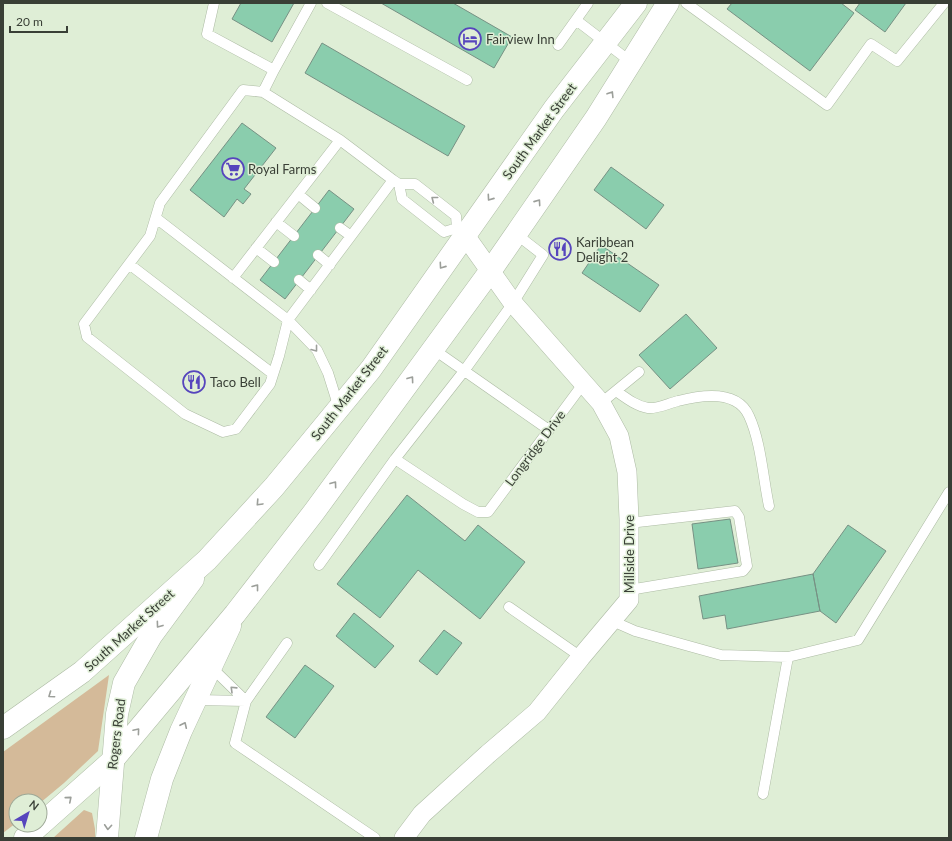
<svg xmlns="http://www.w3.org/2000/svg" width="952" height="841" font-family="Lato,sans-serif">
	<style>
		.green { fill: #d4ba99 }
		.building { fill: #8acdad; stroke: #779184 }
		.lines { fill: none; stroke-linecap: round; stroke-linejoin: round }
		.lane-casing { stroke: #adbba4; stroke-width: 11 }
		.street-casing { stroke: #adbba4; stroke-width: 20 }
		.secondary-casing { stroke: #adbba4; stroke-width: 23 }
		.primary-casing { stroke: #adbba4; stroke-width: 23 }
		.lane { stroke: #fff; stroke-width: 10 }
		.street { stroke: #fff; stroke-width: 19 }
		.secondary { stroke: #fff; stroke-width: 22 }
		.primary { stroke: #fff; stroke-width: 22 }
		.oneway { stroke: #9c9f9a }
		.labels { text-anchor: middle; stroke-width: 3; stroke-linejoin: round; paint-order: stroke }
		.poi-label { font-size: 13px; fill: #393f36; stroke: #dfeed6; text-anchor: start }
		.street-label { font-size: 13px; fill: #393f36; stroke: #dfeed6 }
	</style>
	<rect width="100%" height="100%" fill="#dfeed6"/>
	<!-- green -->
	<path class="green" d="M109 675 98 751 64 783 40 803V801H16V823L3 833V752Z
		M84 810 92 813 95 829V838H53Z"/>
	<!-- building -->
	<path class="building" d="M241 3H294L272 42 232 19Z
		M381 3H453L512 37 494 68Z
		M732 3H841L854 13 810 71 727 9Z
		M860 3H906L885 32 855 10Z
		M322 43 465 126 448 156 305 73Z
		M242 123 276 148 244 189 251 194 243 204 237 199 224 217 190 190Z
		M611 167 664 205 646 229 594 190Z
		M329 190 354 209 285 299 260 280Z
		M601 245 659 285 640 312 582 273Z
		M686 314 717 348 670 389 639 355Z
		M407 495 465 541 478 525 525 562 480 619 418 570 380 618 337 584Z
		M730 519 738 563 698 569 692 524Z
		M848 525 886 551 836 623 820 611 813 574Z
		M813 574 820 611 727 629 725 615 703 619 699 596Z
		M354 613 394 646 375 668 336 636Z
		M444 630 462 643 437 675 419 661Z
		M305 665 334 686 295 738 266 717Z"/>
	<g class="lines">
		<!-- lane casing -->
		<g class="lane-casing">
			<path id="lane" d="M214 3 207 34 274 70 263 92 340 140 393 180 399 184 402 199 444 232 457 228
				M327 3 467 80
				M686 3 827 105 871 44 897 61 944 3
				M576 20 631 62
				M558 45 588 3
				M274 70 311 3
				M263 92 243 90 160 203 150 236 84 324 87 337 185 414 223 432 236 429 270 384 279 356 288 320 393 180
				M399 184H415L456 216 457 228 461 231
				M298 194 315 208
				M156 218 288 320 317 350 328 373 339 408
				M276 222 294 236
				M340 228 351 236
				M256 248 274 262
				M318 255 330 265
				M129 264 273 374
				M233 278 340 140
				M299 280 311 290
				M433 349 549 430
				M616 391C626 398 636 406 648 408 658 409 669 403 678 401 701 395 737 389 749 416 761 442 763 478 769 506
				M601 403 639 372
				M395 459 464 371 513 303 543 255 516 234
				M319 565 395 459 463 504 478 512H488L583 384
				M629 590 743 571 747 566 739 517 735 511 629 523
				M509 607 581 657
				M610 620 635 631 721 655 788 657 858 640 949 492
				M287 643 246 701 235 743 375 838
				M196 700 246 701 211 667
				M763 794 788 657"/>
		</g>
		<!-- street casing -->
		<g class="street-casing">
			<path id="street" d="M404 838 422 814 488 754 537 712 581 657 629 600V519L627 472 619 436 601 403 513 303 464 234"/>
		</g>
		<!-- secondary casing -->
		<g class="secondary-casing">
			<path id="secondary" d="M107 838 117 714 124 683 151 636 193 579
				M146 838 162 779 181 731 230 626"/>
		</g>
		<!-- primary casing -->
		<g class="primary-casing">
			<path id="primary" d="M3 728 82 672 207 560 274 487 371 369 554 109 636 3
				M40 825 112 761 235 614 314 512 491 270 596 118 668 3
				M25 838 40 825"/>
		</g>
		<!-- lane -->
		<use href="#lane" class="lane"/>
		<!-- street -->
		<use href="#street" class="street"/>
		<!-- secondary -->
		<use href="#secondary" class="secondary"/>
		<!-- primary -->
		<use href="#primary" class="primary"/>
	</g>
	<!-- one-way arrows -->
	<defs><path id="oneway-chevron" d="M-2-3.5L2.5 0L-2 3.5" fill="none" stroke-width="1.6" stroke-linecap="round" stroke-linejoin="round"/></defs>
	<g class="oneway">
		<use href="#oneway-chevron" transform="translate(611 94) rotate(-58)"/>
		<use href="#oneway-chevron" transform="translate(490 198) rotate(125)"/>
		<use href="#oneway-chevron" transform="translate(434 199) rotate(-142)"/>
		<use href="#oneway-chevron" transform="translate(538 202) rotate(-55)"/>
		<use href="#oneway-chevron" transform="translate(442 266) rotate(125)"/>
		<use href="#oneway-chevron" transform="translate(315 349) rotate(52)"/>
		<use href="#oneway-chevron" transform="translate(411 379) rotate(-54)"/>
		<use href="#oneway-chevron" transform="translate(334 484) rotate(-54)"/>
		<use href="#oneway-chevron" transform="translate(259 503) rotate(133)"/>
		<use href="#oneway-chevron" transform="translate(256 587) rotate(-52)"/>
		<use href="#oneway-chevron" transform="translate(159 625) rotate(126)"/>
		<use href="#oneway-chevron" transform="translate(233 689) rotate(-136)"/>
		<use href="#oneway-chevron" transform="translate(51 695) rotate(145)"/>
		<use href="#oneway-chevron" transform="translate(184 725) rotate(-65)"/>
		<use href="#oneway-chevron" transform="translate(137 731) rotate(-50)"/>
		<use href="#oneway-chevron" transform="translate(69 799) rotate(-41)"/>
		<use href="#oneway-chevron" transform="translate(108 827) rotate(94)"/>
	</g>
	<!-- icons -->
	<defs>
		<g id="hotel-ring" transform="scale(1.15)"><circle r="9.5" fill="#dfeed6" stroke="#5645bd" stroke-width="1.5"/><path d="M-6-4.5h1.5V1H6V5H4.5V3h-9V5H-6ZM-4 0a1.8 1.8 0 1 1 3.6 0ZM.5 0V-2.5h3Q6-2.5 6 0Z" fill="#5645bd"/></g>
		<g id="supermarket-ring" transform="scale(1.15)"><circle r="9.5" fill="#dfeed6" stroke="#5645bd" stroke-width="1.5"/><path d="M-6-5.5h2.5l.6 2H6L4.5 2H-2.5L-4.4-4H-6ZM-1.5 3.2a1.3 1.3 0 1 0 .1 0ZM3 3.2a1.3 1.3 0 1 0 .1 0Z" fill="#5645bd"/></g>
		<g id="restaurant-ring" transform="scale(1.15)"><circle r="9.5" fill="#dfeed6" stroke="#5645bd" stroke-width="1.5"/><path d="M-5-6h1v4h1v-4h1v4h1v-4h1v5L-1.5 .5V6h-2V.5L-5-1ZM5-6V6H3V1.5H1.5Q1.5-4 5-6Z" fill="#5645bd"/></g>
	</defs>
	<g fill-rule="evenodd">
		<use href="#hotel-ring" x="470" y="39"/>
		<use href="#supermarket-ring" x="233" y="169"/>
		<use href="#restaurant-ring" x="560" y="249"/>
		<use href="#restaurant-ring" x="194" y="382"/>
	</g>
	<g class="labels">
		<!-- poi labels -->
		<g class="poi-label">
			<text x="486" y="44">Fairview Inn</text>
			<text x="248" y="174">Royal Farms</text>
			<text x="576" y="247">Karibbean<tspan x="576" dy="15">Delight 2</tspan></text>
			<text x="210" y="387">Taco Bell</text>
		</g>
		<!-- street labels -->
		<g class="street-label">
			<text transform="translate(539 131) rotate(-54)" y="5">South Market Street</text>
			<text transform="translate(349 393) rotate(-52)" y="5">South Market Street</text>
			<text transform="translate(535 448) rotate(-53)" y="5">Longridge Drive</text>
			<text transform="translate(629 554) rotate(-90)" y="5">Millside Drive</text>
			<text transform="translate(129 630) rotate(-42)" y="5">South Market Street</text>
			<text transform="translate(116 734) rotate(-83)" y="5">Rogers Road</text>
		</g>
	</g>
	<!-- border -->
	<rect width="952" height="841" fill="none" stroke="#393f36" stroke-width="8"/>
	<!-- north arrow -->
	<g transform="translate(28 813) rotate(38)"><circle r="19" fill="#dfeed6" stroke="#9da896"/>
	<path d="M0-3L7 15L0 10L-7 15Z" fill="#5645bd"/>
	<text y="-6" font-size="11" font-weight="bold" text-anchor="middle" fill="#393f36">N</text>
	</g>
	<!-- scale -->
	<path d="M10 26v6h57v-6" fill="none" stroke="#393f36" stroke-width="2"/>
	<text x="16" y="26" font-size="12" fill="#393f36" stroke="#dfeed6" stroke-width="3" paint-order="stroke">20 m</text>
</svg>
